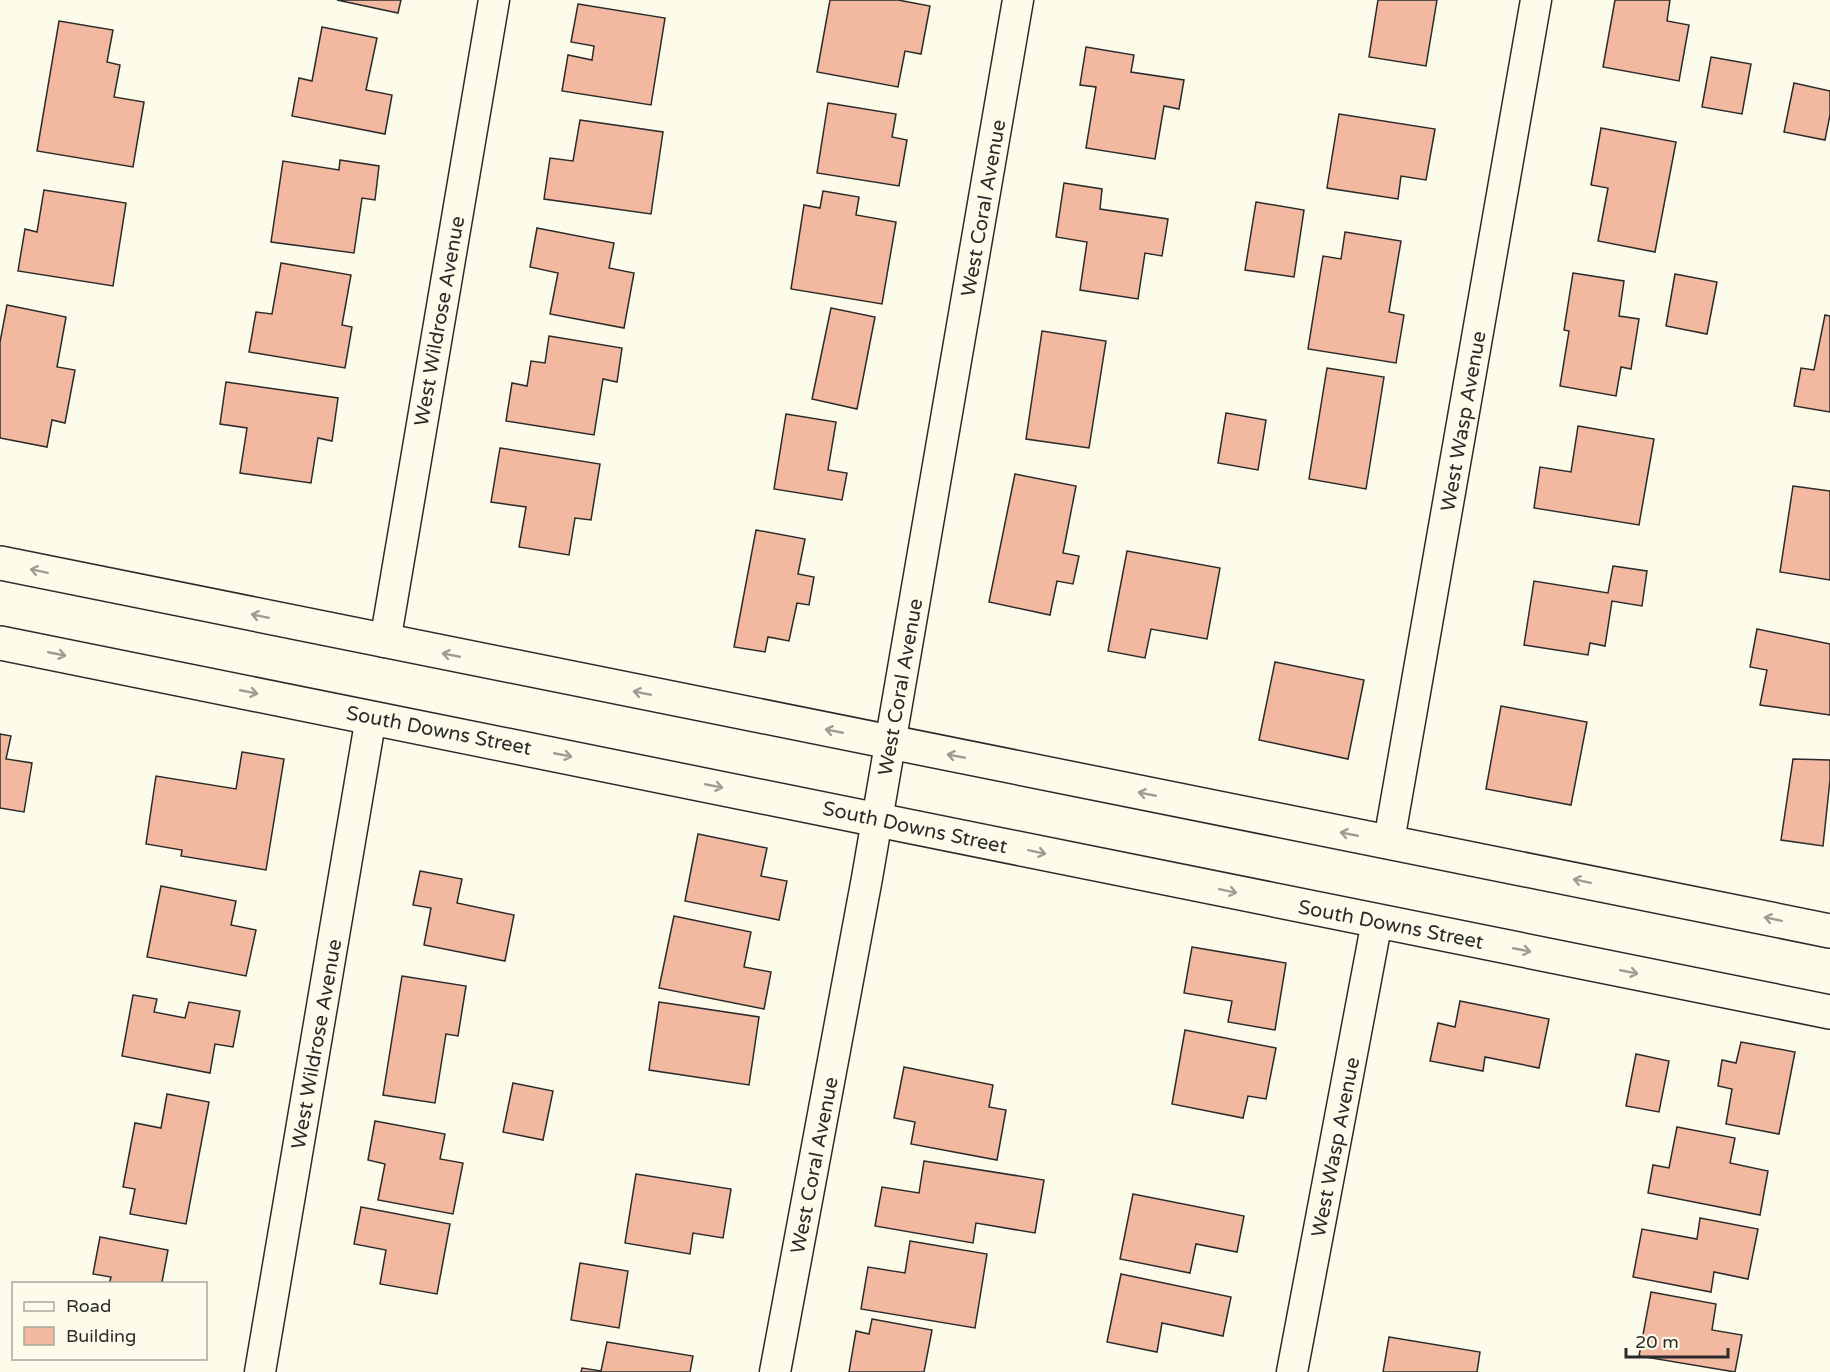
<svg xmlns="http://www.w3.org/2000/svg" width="1830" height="1372" font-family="'Varela Round',sans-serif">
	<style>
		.building { fill: #f2b8a0; stroke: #2b2b2b; stroke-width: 1.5 }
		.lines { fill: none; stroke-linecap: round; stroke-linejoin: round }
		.minor-casing { stroke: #2b2b2b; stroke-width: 33 }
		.secondary-casing { stroke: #2b2b2b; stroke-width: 36 }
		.minor { stroke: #fdfbea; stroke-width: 30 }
		.secondary { stroke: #fdfbea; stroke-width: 33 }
		.oneway { stroke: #9e9d94 }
		.labels { text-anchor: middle; stroke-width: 4.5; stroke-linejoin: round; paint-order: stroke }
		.street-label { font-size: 20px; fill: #2b2b2b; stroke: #fdfbea }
	</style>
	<rect width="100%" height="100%" fill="#fdfbea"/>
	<!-- building -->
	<path class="building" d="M337 0H401L398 13Z
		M830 0H898L930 6 921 54 905 51 898 87 817 72Z
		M1378 0H1437L1426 66 1369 57Z
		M1615 0H1670L1667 21 1689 25 1679 81 1603 67Z
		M578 4 665 18 651 105 562 91 568 55 592 60 594 46 571 42Z
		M59 21 113 30 107 62 120 65 114 97 144 102 133 167 37 151Z
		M322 27 377 38 366 90 392 95 385 134 292 116 299 78 312 81Z
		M1086 47 1134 55 1131 72 1184 80 1179 109 1164 106 1155 159 1086 148 1096 87 1080 85Z
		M1711 57 1751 64 1742 114 1702 107Z
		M1794 83 1830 91V115L1825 140 1784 132Z
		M828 103 896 114 892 137 907 140 899 186 817 173Z
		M1339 114 1435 129 1426 180 1401 176 1398 199 1327 188Z
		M580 120 663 132 651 214 544 199 550 158 573 161Z
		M1601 128 1676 142 1655 252 1598 241 1608 188 1591 185Z
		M340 160 379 166 375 200 362 198 354 253 271 242 283 161 339 170Z
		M1064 183 1102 189 1100 209 1168 219 1162 256 1145 253 1138 299 1080 290 1087 242 1056 237Z
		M44 190 126 203 113 286 18 271 25 229 37 232Z
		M823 191 859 197 856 215 896 222 882 304 791 289 804 205 820 208Z
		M1256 202 1304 210 1294 277 1245 270Z
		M537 228 614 243 609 268 634 273 624 328 550 314 558 273 530 267Z
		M1345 232 1401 241 1389 312 1404 315 1396 363 1308 349 1323 256 1341 259Z
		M281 263 351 275 342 325 352 327 345 368 249 352 256 312 272 314Z
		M1573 273 1624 281 1619 316 1639 319 1631 369 1621 367 1616 396 1560 386 1569 331 1564 330Z
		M1675 274 1717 282 1707 334 1666 326Z
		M7 305 66 317 57 367 75 370 65 423 52 420 47 447 0 438V342Z
		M831 308 875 317 857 409 812 399Z
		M1825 315 1830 316V412L1794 406 1801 368 1814 370Z
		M1042 331 1106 341 1089 448 1026 439Z
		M549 336 622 348 617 382 603 379 594 435 506 421 512 383 527 386 531 361 545 363Z
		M1327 368 1384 377 1366 489 1309 479Z
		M226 382 338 398 332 441 318 438 311 483 240 473 247 428 220 424Z
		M1226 413 1266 420 1258 470 1218 463Z
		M786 414 836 422 828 470 847 473 842 500 774 489Z
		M1578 426 1654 439 1639 525 1534 508 1540 467 1571 472Z
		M500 448 600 464 591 520 575 518 569 555 519 547 526 507 491 502Z
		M1015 474 1076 486 1063 553 1079 556 1073 584 1057 581 1050 615 989 602Z
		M1793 486 1830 491V580L1780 572Z
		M756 530 805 539 798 574 814 577 809 605 797 603 789 641 768 637 765 652 734 647Z
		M1127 551 1220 568 1207 639 1151 629 1145 658 1108 651Z
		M1613 566 1647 571 1642 606 1612 601 1605 646 1590 643 1588 655 1524 645 1534 581 1608 593Z
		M1757 629 1830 644V715L1760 705 1767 670 1750 667Z
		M1275 662 1364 680 1348 759 1259 740Z
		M1501 706 1587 722 1571 805 1486 789Z
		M0 734 11 736 6 759 32 763 24 812 0 808Z
		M242 752 284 759 266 870 181 856 182 850 146 844 156 776 236 789Z
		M1793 759 1830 760V780L1823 846 1781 840Z
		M698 834 767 848 761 876 787 881 779 920 685 901Z
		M420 871 462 879 457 903 514 915 505 961 424 945 431 908 413 905Z
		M161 886 236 901 231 925 256 930 246 976 147 957Z
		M674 916 751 932 744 967 771 972 764 1009 659 988Z
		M1192 947 1286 963 1275 1030 1228 1022 1232 1001 1184 993Z
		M402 976 466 986 458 1036 446 1034 435 1103 383 1095Z
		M133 995 157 999 154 1012 185 1018 189 1002 240 1011 233 1047 215 1044 210 1073 122 1056Z
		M1460 1001 1549 1019 1539 1068 1485 1057 1483 1071 1430 1061 1438 1023 1455 1027Z
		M659 1002 759 1017 749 1085 649 1070Z
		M1185 1030 1276 1048 1266 1099 1248 1096 1243 1118 1172 1104Z
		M1741 1042 1795 1052 1779 1134 1726 1124 1732 1089 1718 1086 1722 1060 1736 1063Z
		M1636 1054 1669 1061 1659 1112 1626 1106Z
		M904 1067 993 1085 989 1107 1006 1110 997 1160 911 1144 915 1122 894 1118Z
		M513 1083 553 1091 543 1140 503 1132Z
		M167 1094 209 1102 186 1224 130 1214 135 1189 123 1187 135 1123 161 1128Z
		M375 1121 445 1134 440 1159 463 1163 453 1214 378 1200 385 1164 368 1160Z
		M1677 1127 1735 1138 1730 1163 1768 1171 1760 1215 1648 1193 1653 1165 1669 1168Z
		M924 1161 1044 1180 1035 1233 976 1223 973 1243 875 1226 882 1187 919 1193Z
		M636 1174 731 1189 723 1238 693 1233 690 1254 625 1243Z
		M1133 1194 1244 1216 1237 1252 1196 1244 1190 1273 1120 1259Z
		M361 1207 450 1224 437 1294 380 1284 386 1250 354 1244Z
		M1700 1218 1758 1229 1748 1279 1714 1272 1711 1292 1633 1277 1642 1229 1697 1239Z
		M100 1237 168 1250 162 1282 171 1284H109L111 1277 93 1274Z
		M910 1241 987 1254 975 1328 861 1309 868 1267 905 1273Z
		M580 1263 628 1271 619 1328 571 1320Z
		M1121 1274 1231 1297 1223 1336 1162 1323 1157 1352 1107 1342Z
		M1651 1292 1716 1304 1712 1330 1742 1335 1735 1372 1639 1356Z
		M872 1319 932 1330 924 1372H849L856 1331 869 1334Z
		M1389 1337 1480 1352 1477 1372H1383Z
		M607 1342 693 1356 690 1372H581L582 1368 601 1371Z"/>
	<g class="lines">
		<!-- minor casing -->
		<g class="minor-casing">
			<path id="minor" d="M385 642 494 0
				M1389 841 1536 0
				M260 1372 371 717
				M775 1372 867 878 1018 0
				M1292 1372 1377 921"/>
		</g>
		<!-- secondary casing -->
		<g class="secondary-casing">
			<path id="secondary" d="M0 563C609 689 1220 807 1830 931
				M0 643 1830 1012"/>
		</g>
		<!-- minor -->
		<use href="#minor" class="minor"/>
		<!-- secondary -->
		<use href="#secondary" class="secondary"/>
	</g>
	<!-- one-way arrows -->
	<defs><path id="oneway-shaft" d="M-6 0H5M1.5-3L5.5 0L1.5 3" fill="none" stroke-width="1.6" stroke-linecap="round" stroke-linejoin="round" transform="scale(1.5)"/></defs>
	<g class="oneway">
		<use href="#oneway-shaft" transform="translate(39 571) rotate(-168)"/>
		<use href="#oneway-shaft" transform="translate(260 616) rotate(-168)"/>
		<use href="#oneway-shaft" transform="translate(57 654) rotate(11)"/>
		<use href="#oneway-shaft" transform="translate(451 655) rotate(-169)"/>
		<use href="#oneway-shaft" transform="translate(249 692) rotate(11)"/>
		<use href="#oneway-shaft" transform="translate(642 693) rotate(-169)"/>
		<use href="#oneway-shaft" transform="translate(834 731) rotate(-169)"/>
		<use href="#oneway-shaft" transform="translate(563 755) rotate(11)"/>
		<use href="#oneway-shaft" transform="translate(956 756) rotate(-169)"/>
		<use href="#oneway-shaft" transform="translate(714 786) rotate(11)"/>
		<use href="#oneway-shaft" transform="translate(1147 794) rotate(-169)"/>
		<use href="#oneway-shaft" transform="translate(1349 834) rotate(-169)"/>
		<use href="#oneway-shaft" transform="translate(1037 852) rotate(12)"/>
		<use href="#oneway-shaft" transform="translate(1582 881) rotate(-168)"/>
		<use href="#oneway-shaft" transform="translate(1228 891) rotate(12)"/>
		<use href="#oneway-shaft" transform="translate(1773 919) rotate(-168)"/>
		<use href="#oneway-shaft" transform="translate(1522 950) rotate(11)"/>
		<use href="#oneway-shaft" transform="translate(1629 972) rotate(11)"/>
	</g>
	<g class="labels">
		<!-- street labels -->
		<g class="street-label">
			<text transform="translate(983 208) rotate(-80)" y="7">West Coral Avenue</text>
			<text transform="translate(439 321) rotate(-80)" y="7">West Wildrose Avenue</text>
			<text transform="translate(1463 421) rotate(-80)" y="7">West Wasp Avenue</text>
			<text transform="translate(900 687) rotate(-80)" y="7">West Coral Avenue</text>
			<text transform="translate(439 730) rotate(11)" y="7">South Downs Street</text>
			<text transform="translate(915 827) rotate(12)" y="7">South Downs Street</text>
			<text transform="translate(1391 924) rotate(11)" y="7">South Downs Street</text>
			<text transform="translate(316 1044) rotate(-80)" y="7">West Wildrose Avenue</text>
			<text transform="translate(1335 1147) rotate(-79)" y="7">West Wasp Avenue</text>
			<text transform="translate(814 1165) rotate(-79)" y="7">West Coral Avenue</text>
		</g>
	</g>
	<!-- legend -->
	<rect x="12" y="1282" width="195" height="78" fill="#fdfbea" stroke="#a9a89e" stroke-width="1.5"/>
	<rect x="24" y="1302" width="30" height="9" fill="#fdfbea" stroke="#a9a89e" stroke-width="1.5"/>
	<text x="66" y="1312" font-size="18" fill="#2b2b2b">Road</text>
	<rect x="24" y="1327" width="30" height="18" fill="#f2b8a0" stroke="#a9a89e" stroke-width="1.5"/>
	<text x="66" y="1342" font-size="18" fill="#2b2b2b">Building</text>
	<!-- scale -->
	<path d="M1626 1348v9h102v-9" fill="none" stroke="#2b2b2b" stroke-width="3"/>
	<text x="1635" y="1348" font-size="18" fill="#2b2b2b" stroke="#fdfbea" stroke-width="4.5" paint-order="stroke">20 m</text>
</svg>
